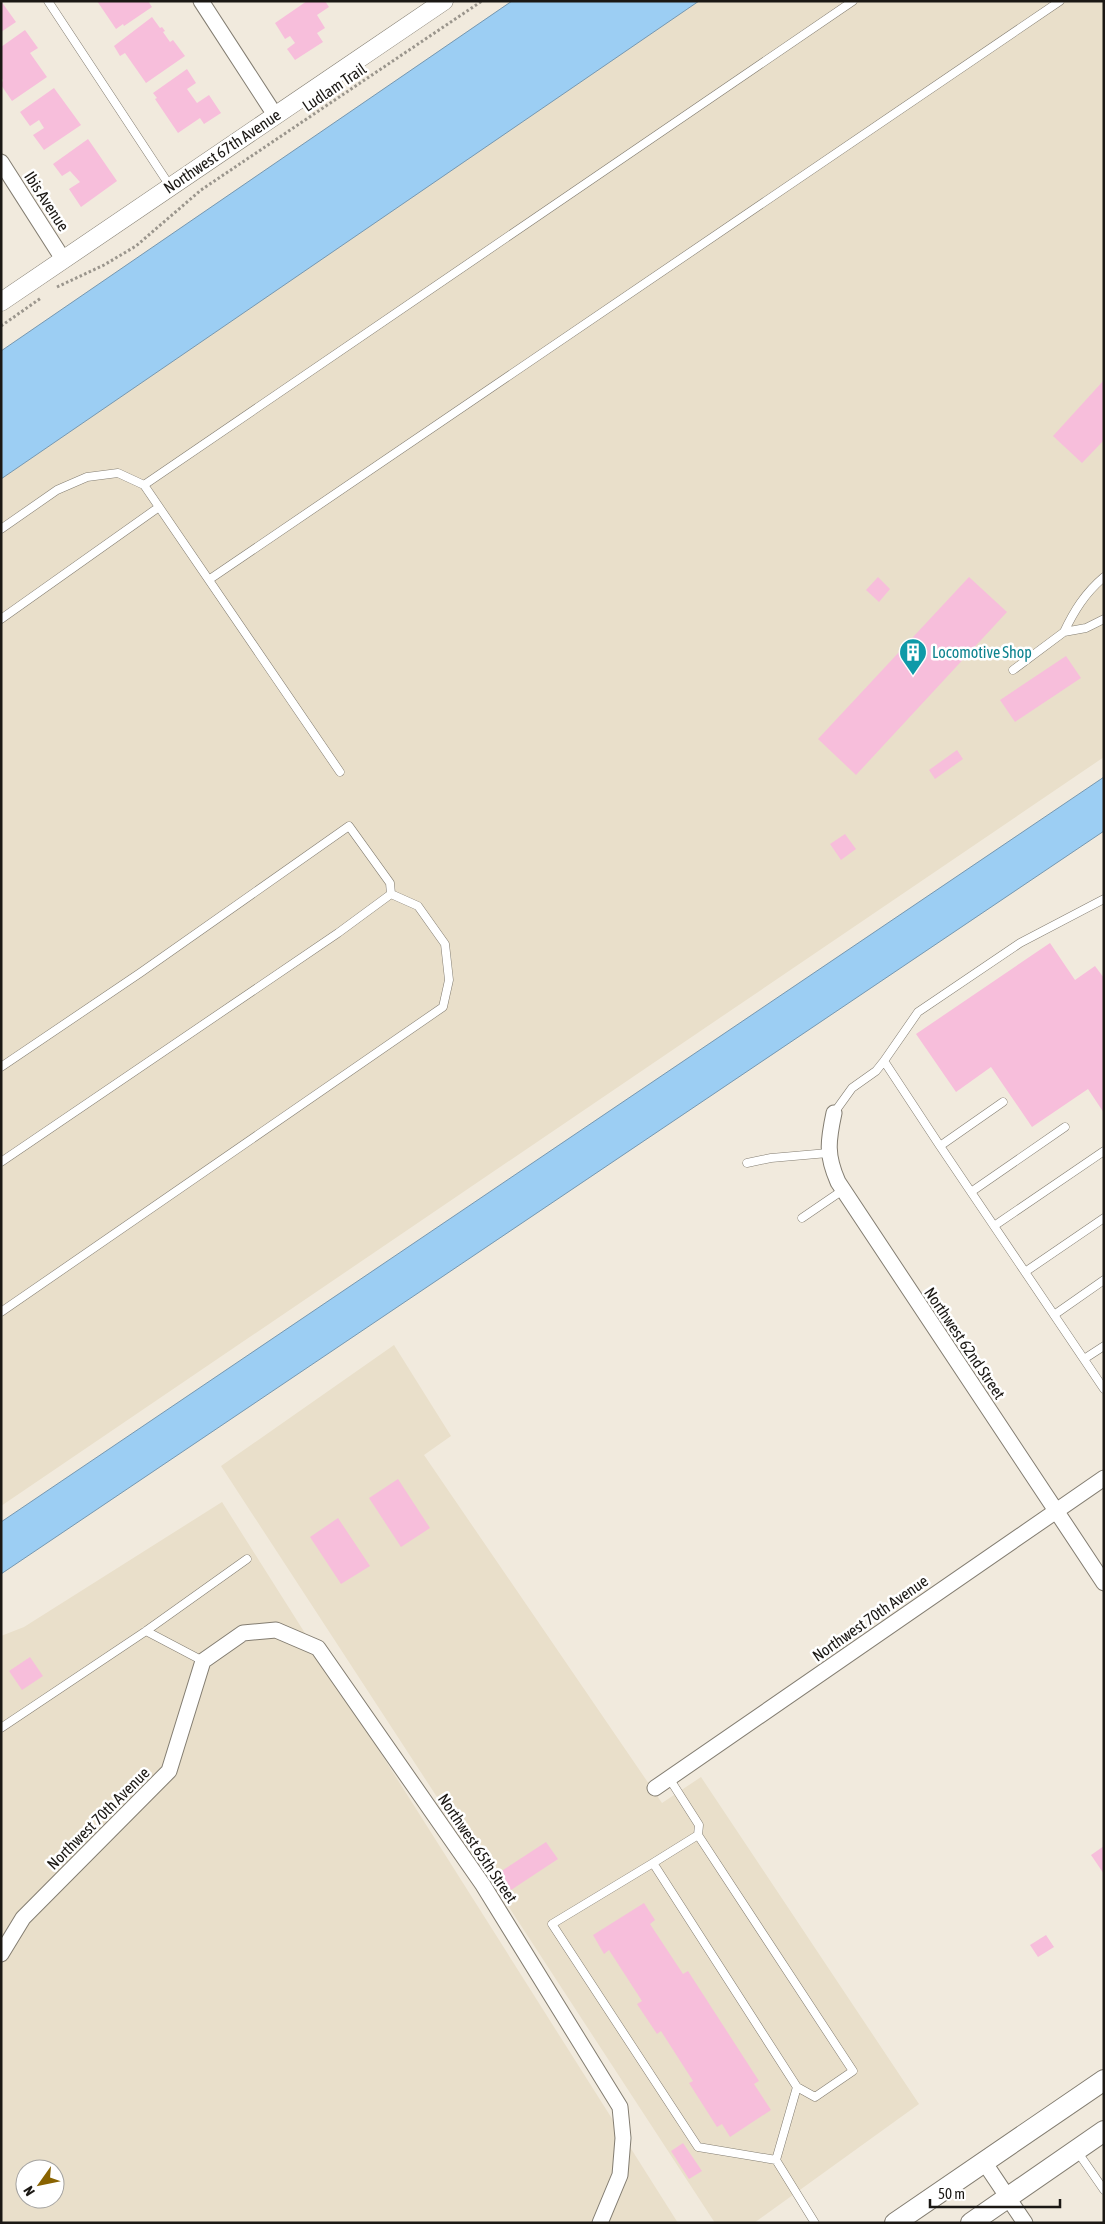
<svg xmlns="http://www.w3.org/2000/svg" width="1105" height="2224" font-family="'Asap Condensed',sans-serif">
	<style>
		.built { fill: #e9dfca; fill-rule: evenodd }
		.water { fill: #9ccef3; stroke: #7597b0 }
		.building { fill: #f7bedb }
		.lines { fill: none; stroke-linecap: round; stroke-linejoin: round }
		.service-casing { stroke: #837d71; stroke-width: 9 }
		.minor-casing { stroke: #837d71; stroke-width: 17 }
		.tertiary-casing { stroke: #837d71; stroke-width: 19 }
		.secondary-casing { stroke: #837d71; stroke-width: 22 }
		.path { stroke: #9a958c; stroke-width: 3; stroke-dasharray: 2.5 2.5; stroke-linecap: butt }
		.service { stroke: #fff; stroke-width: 8 }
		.minor { stroke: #fff; stroke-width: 15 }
		.tertiary { stroke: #fff; stroke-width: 18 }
		.secondary { stroke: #fff; stroke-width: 20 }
		.labels { text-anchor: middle; stroke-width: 5; stroke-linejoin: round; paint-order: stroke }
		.street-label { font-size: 16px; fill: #1b1814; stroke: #fff }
		.culture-label { font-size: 16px; fill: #0d838f; stroke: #fff; text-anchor: start }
	</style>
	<rect width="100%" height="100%" fill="#f1eadd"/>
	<!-- built -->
	<path class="built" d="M645 1H1104V757L1 1506V459Z
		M394 1345 451 1436 424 1455 662 1803 701 1777 919 2104 754 2223H715L221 1466Z
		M222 1502 678 2223H1V1636L24 1627ZM25 2169H55V2199H25Z"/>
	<!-- water -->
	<path class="water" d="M512 1H699L1 479V351Z
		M1104 777V831L1 1574V1522Z"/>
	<!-- building -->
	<path class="building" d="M1 1 16 22 1 32Z
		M97 1H148L152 7 124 26 123 24 116 29Z
		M307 1H325L329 7 317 15 325 28 317 33 323 42 295 60 287 49 295 43 290 36 285 39 275 23Z
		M152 17 160 28 162 27 165 31 163 32 170 42 173 40 185 56 146 83 125 53 120 56 114 46Z
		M25 30 38 48 30 53 47 77 12 101 1 85 3 80 1 77V47Z
		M187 69 196 83 187 89 197 103 209 95 221 113 204 124 200 118 178 133 155 99 157 98 153 93Z
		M54 88 81 125 44 150 33 135 44 128 39 120 30 126 20 112Z
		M88 139 117 181 81 207 69 189 80 182 70 171 62 176 53 164Z
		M1104 380V440L1082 463 1053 436Z
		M878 577 890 589 879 602 866 590Z
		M969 577 1007 612 856 775 818 739Z
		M1066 656 1081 678 1015 722 1000 700Z
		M957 750 963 759 935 779 929 770Z
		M845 834 856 849 841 860 830 844Z
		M1050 943 1075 980 1095 966 1104 978V1113L1088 1089 1032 1127 991 1067 956 1092 916 1034Z
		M398 1479 430 1528 401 1547 369 1498Z
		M338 1518 370 1566 341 1584 310 1537Z
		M30 1657 43 1676 22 1690 9 1671Z
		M546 1842 558 1859 511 1890 500 1872Z
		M1104 1846V1874L1091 1855Z
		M644 1903 655 1920 650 1924 683 1974 688 1971 759 2081 754 2084 771 2110 730 2137 722 2124 717 2127 689 2083 693 2081 661 2031 657 2034 637 2004 642 2001 609 1950 604 1954 593 1935Z
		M1046 1935 1054 1947 1038 1957 1030 1945Z
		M683 2143 702 2171 689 2179 671 2151Z"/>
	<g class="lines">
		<!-- service casing -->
		<g class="service-casing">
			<path id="service" d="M48 1 170 186
				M144 485 853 1
				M1 529 57 490 87 477 118 473 144 485 340 772
				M210 579 1060 1
				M1 619 159 507
				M1064 632C1074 611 1085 593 1104 577
				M1013 670 1064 632 1086 628 1104 619
				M884 1061 940 1146
				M1 1067 140 973 349 826 390 883 391 894
				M1003 1102 940 1146 1104 1389
				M834 1113 852 1088 876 1071 884 1061 918 1012 1020 943 1104 899
				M1 1162 338 933 391 894 418 906 445 944 449 980 443 1007 1 1312
				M747 1163 771 1158 828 1153
				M971 1192 1065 1127
				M802 1218 843 1190
				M994 1226 1104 1151
				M1025 1272 1104 1218
				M1054 1315 1104 1280
				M1084 1359 1104 1346
				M146 1631 203 1661
				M1 1728 146 1631 247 1559
				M669 1778 699 1825 698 1835
				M653 1863 698 1835 853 2071 815 2097 797 2087
				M1077 2151 1104 2190
				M776 2160 698 2147 552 1924 653 1863 797 2087 776 2160 815 2223"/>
		</g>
		<!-- minor casing -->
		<g class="minor-casing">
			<path id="minor" d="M201 1 275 115
				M1 162 63 259
				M834 1113C828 1141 826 1155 838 1182L1104 1583
				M655 1788 1104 1478
				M1 1954 23 1918 169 1771 203 1661 243 1633 276 1630 318 1648 483 1885 620 2107 623 2138 620 2175 600 2223
				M984 2162 1025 2223"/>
		</g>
		<!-- tertiary casing -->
		<g class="tertiary-casing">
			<path id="tertiary" d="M1 302 444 1"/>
		</g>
		<!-- secondary casing -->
		<g class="secondary-casing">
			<path id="secondary" d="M895 2223 1104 2080
				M971 2223 1104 2131"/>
		</g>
		<!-- path -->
		<path class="path" d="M57 287 104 265 136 246 201 190 482 1
			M1 326 41 298"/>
		<!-- service -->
		<use href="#service" class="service"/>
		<!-- minor -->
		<use href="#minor" class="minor"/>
		<!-- tertiary -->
		<use href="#tertiary" class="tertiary"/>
		<!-- secondary -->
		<use href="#secondary" class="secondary"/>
	</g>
	<!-- icons -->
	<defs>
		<g id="building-pin" transform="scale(1.4375)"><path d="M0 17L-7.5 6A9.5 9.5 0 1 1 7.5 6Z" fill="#0f9aa8" stroke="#fff"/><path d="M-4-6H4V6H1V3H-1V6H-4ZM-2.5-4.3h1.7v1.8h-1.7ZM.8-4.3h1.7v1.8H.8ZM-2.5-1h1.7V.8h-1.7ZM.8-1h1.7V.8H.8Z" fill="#fff"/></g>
	</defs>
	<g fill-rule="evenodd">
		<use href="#building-pin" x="913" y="652"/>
	</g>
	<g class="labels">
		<!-- street labels -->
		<g class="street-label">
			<text transform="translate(334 87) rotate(-34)" y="6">Ludlam Trail</text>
			<text transform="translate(222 151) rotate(-34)" y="6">Northwest 67th Avenue</text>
			<text transform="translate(47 201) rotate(57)" y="6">Ibis Avenue</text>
			<text transform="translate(965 1343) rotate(56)" y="6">Northwest 62nd Street</text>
			<text transform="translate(870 1618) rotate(-35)" y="6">Northwest 70th Avenue</text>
			<text transform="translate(98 1818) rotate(-45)" y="6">Northwest 70th Avenue</text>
			<text transform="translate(478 1848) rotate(56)" y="6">Northwest 65th Street</text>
		</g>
		<!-- culture labels -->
		<g class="culture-label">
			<text x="932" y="658">Locomotive Shop</text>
		</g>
	</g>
	<!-- border -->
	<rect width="1105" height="2224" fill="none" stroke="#1b1814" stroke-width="5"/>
	<!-- north arrow -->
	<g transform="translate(40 2184) rotate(237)"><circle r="24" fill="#ffffff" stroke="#a4a3a1"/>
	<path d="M0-4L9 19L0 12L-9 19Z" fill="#896301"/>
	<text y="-8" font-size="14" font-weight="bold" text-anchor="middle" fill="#1b1814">N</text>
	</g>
	<!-- scale -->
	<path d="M930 2199v8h130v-8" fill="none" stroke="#1b1814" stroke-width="2.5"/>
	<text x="938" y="2199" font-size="15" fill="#1b1814" stroke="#ffffff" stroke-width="4" paint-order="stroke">50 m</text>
</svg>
